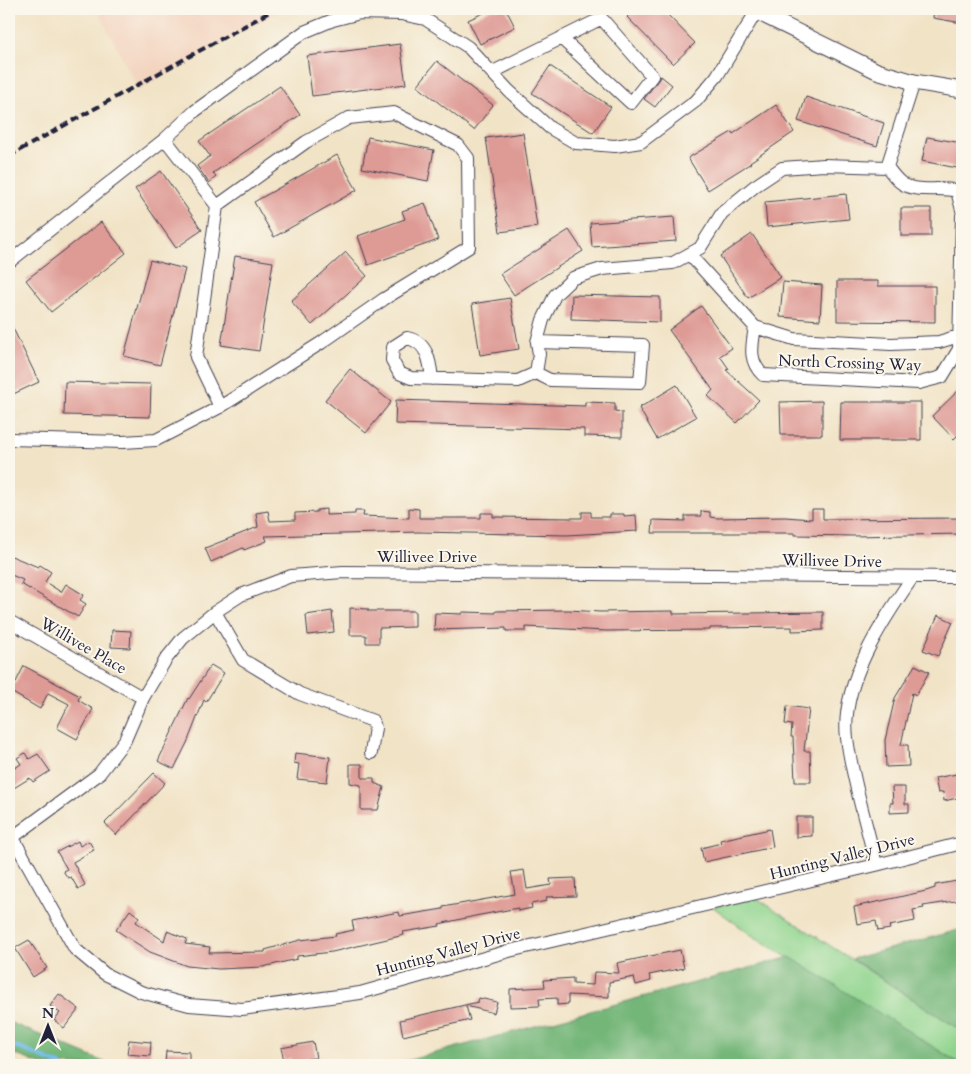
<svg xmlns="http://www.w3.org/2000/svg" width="971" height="1074" font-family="Cardo,serif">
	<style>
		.built { fill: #f3d4bf }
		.green { fill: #8fd48d; stroke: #587b64 }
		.forest { fill: #73b678; stroke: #4a6c5a }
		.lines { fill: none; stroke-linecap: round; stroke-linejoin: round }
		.stream { stroke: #78beef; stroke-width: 4 }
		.building { fill: #de9a94 }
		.minor-casing { stroke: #413f50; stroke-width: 14 }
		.major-casing { stroke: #413f50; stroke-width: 17 }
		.minor { stroke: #fff; stroke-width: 12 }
		.major { stroke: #fff; stroke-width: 15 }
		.rail { stroke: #22223b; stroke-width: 4; stroke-dasharray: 8 4; stroke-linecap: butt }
		.labels { text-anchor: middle; stroke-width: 4; stroke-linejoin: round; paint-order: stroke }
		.street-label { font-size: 16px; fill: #22223b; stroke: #fbf7ec }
	</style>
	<rect width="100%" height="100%" fill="#fbf7ec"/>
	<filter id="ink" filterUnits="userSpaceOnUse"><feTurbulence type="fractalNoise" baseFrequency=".02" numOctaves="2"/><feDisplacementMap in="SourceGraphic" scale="10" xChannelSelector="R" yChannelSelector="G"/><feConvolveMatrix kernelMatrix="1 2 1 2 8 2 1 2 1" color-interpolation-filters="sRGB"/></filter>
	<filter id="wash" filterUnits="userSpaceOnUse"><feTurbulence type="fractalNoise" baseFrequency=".0096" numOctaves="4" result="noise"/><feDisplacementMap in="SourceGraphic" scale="20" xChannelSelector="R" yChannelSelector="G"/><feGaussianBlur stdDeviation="1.12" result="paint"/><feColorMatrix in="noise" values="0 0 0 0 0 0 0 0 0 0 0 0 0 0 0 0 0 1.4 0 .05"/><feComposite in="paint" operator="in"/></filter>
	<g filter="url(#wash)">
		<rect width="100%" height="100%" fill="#f1e3c6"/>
		<!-- built -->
		<path class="built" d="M97 9H284L139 90Z"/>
		<!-- green -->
		<path class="green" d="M755 897 962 1031V1065L750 934 713 907Z"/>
		<!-- forest -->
		<path class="forest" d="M962 929V1031L852 959Z
			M790 957 962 1065H391Z
			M9 1022 111 1065H42L9 1052Z"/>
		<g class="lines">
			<!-- stream -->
			<path class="stream" d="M9 1044 61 1065"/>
		</g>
		<g id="blocks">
			<!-- building -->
			<path class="building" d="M492 9H506L515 27 480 44 468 20Z
				M635 9H662L695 43 673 64 627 17Z
				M934 9H962V23L933 18Z
				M400 44 406 84 312 96 307 56Z
				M437 61 493 105 474 130 417 86Z
				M550 66 611 107 593 133 532 93Z
				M661 76 672 85 655 107 644 99Z
				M280 86 300 115 213 173 216 177 209 183 197 166 210 156 199 141Z
				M806 97 884 123 877 146 798 121Z
				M776 105 794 132 750 162 751 163 708 190 688 158 732 132 733 134Z
				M523 133 537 227 500 232 486 138Z
				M368 137 434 150 428 181 362 168Z
				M927 137 962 143V169L922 161Z
				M337 155 357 190 274 237 254 202Z
				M161 171 202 230 176 248 135 189Z
				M846 194 849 219 767 227 765 202Z
				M425 203 438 240 368 265 358 236 405 219 402 211Z
				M901 208H931V236H901Z
				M674 217 676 241 592 247 590 223Z
				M101 222 126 253 51 312 26 280Z
				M569 230 583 251 514 295 500 274Z
				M752 234 781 277 748 298 720 256Z
				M346 252 367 276 312 325 291 301Z
				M235 256 273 262 259 351 221 345Z
				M150 260 185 269 160 365 124 356Z
				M837 281H878V286H935V322L837 321Z
				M783 282 822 285 820 320 780 317Z
				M572 295 660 297V322L571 319Z
				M510 298 519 349 480 355 472 304Z
				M701 306 732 348 720 356 729 369 726 370 759 400 737 423 708 396 713 390 669 330Z
				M9 320 39 382 9 396Z
				M350 369 391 402 366 433 325 400Z
				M65 382 151 384 150 417 64 415Z
				M677 385 696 417 657 439 639 408Z
				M962 387V431L954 439 932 416Z
				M396 400 585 406V402L615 403V411L622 412V437L584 436V429L395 424Z
				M822 401V435H781L780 402Z
				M841 402H921V440H840Z
				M409 508 419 509V518H481V513H493V517L572 518H582V512H591V517H610V514H624V516L636 515 637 531 567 535 419 532 265 536 267 541 244 550 243 548 211 562 205 548 258 527 256 513 268 511 270 521 295 520V513L317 512V510L326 509V515L355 514V511H364L363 516 409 518Z
				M812 509H823V519L962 518V534L853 536 795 535V533H652L653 520 685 521V516H701V511L710 512V517L716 518 785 517 812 519Z
				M9 555 38 567 40 565 51 572 45 582 61 592 66 584 84 595 80 600 86 604 78 617 21 584 23 580 9 574Z
				M350 608 368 609V611H415V627L379 628V643H366V635H350Z
				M569 610 600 612 673 611V614L823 612V630L792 631V627L710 628V630L606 631 526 627V631H506V628L434 630 435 613 462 614 463 612 496 613V611Z
				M332 611 334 632 308 635 306 615Z
				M938 615 953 622 938 656 923 650Z
				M112 630 131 631 130 648 111 647Z
				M211 665 224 673 206 702 204 700 187 743 174 769 158 761 188 698 189 699Z
				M915 665 929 672 916 695 912 693 901 745H908L909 766 886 767 885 740 895 698Z
				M24 666 80 696 78 700 93 709 77 739 57 728 69 704 48 693 40 709 11 692Z
				M787 706 809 709 804 751H810L811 782H795L793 737H791L792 725 785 724Z
				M25 753 29 759 38 754 50 771 33 782 30 778 9 791V772L21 764 17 758Z
				M295 753 330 757 327 782 297 779 299 764 294 763Z
				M350 764H362V778H374V783L384 787 378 810H361V785L350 783Z
				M154 773 165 783 116 835 105 823Z
				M962 773V797L944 801 943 792 938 793 935 778Z
				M892 787H905V804H909V812L890 813V803H893Z
				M796 817H812V836L796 837Z
				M770 829 773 847 704 862 701 848 721 843 720 840Z
				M78 841 80 846 89 841 94 850 73 862 85 885 78 889 71 877 68 878 63 871 67 869 57 852Z
				M524 870 527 889 551 885 550 879 575 878 576 896 546 897 547 901 531 904 532 908 518 911V908L475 916 439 924 440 926 403 932 404 935 332 952 297 956V959L263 967 219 969 187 966 150 952 116 930 130 910 139 917 136 922 164 941 167 931 187 939 185 944 210 947 209 953 265 952V950L300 940 336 936 335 934 354 930 352 921 399 912 400 916 443 909V907L515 894 511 872Z
				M962 880V900L923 906 924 908 913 910 915 921 889 926 890 929 878 931 876 921 857 924 854 907 926 891 935 888V885Z
				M29 940 47 968 33 977 15 948Z
				M680 950 684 968 649 975 651 981 636 985 634 977 609 982V997L568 995V1004L557 1005V998L539 999 540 1006 510 1007V989L545 987 544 980 573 978V984L593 985 594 972 619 973 617 963Z
				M59 994 79 1009 64 1028 54 1020 60 1013 50 1006Z
				M479 998 497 1002 494 1013 466 1006 470 1020 403 1036 400 1020 478 1002Z
				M129 1040 151 1042 150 1056 127 1054Z
				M313 1042 316 1058 302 1060 303 1065H293L291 1058 284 1060 281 1048Z
				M166 1051 189 1052V1065L165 1063Z"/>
		</g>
	</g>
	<g filter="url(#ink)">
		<use href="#blocks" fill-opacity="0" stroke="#413f50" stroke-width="1"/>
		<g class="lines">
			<!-- minor casing -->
			<g class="minor-casing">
				<path id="minor" d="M493 72 594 22 602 19 652 76 631 103 561 38
					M887 167 914 82
					M217 206 196 357 220 407
					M689 254 755 327C752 346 748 361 763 375L919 383 942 377 959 349 962 215
					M9 262 165 139 195 111 304 32 333 20 360 13 401 14 425 19 468 47 509 91 550 128 576 143 615 146 641 142 696 101 717 76 758 9
					M755 327 794 339 891 344 939 342 959 336
					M536 373 550 380 640 382 643 345 537 342
					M432 379C430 360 427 342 407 338L393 347 392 360 399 373 411 378 518 381 536 373 539 354 537 342 543 320 555 295 573 278 602 269 673 263 700 248 722 213 755 186 782 168 824 165 887 167C891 172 895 178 900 182 914 194 940 186 957 191L962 210
					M9 439 123 442 156 440 220 407 321 343 384 299 469 247 468 158 458 145 394 113 349 118 306 142 217 206 165 139
					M215 612 243 660 300 694 373 721 375 728 371 753
					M9 621 143 698
					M13 838 75 949 105 974 141 992 189 1005 242 1009 360 993 509 951 876 865 962 843
					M9 840 99 774 125 740 143 698 166 659 183 638 215 612 241 595 291 576 343 572 962 577
					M876 865C867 825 852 779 847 738 840 684 883 620 912 578"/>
			</g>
			<!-- major casing -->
			<g class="major-casing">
				<path id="major" d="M751 9 877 71 914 82 962 90"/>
			</g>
			<!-- minor -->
			<use href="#minor" class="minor"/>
			<!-- major -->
			<use href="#major" class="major"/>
			<!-- rail -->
			<path class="rail" d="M9 156 275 9"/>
		</g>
	</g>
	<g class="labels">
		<!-- street labels -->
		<g class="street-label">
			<text transform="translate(850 362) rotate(2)" y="6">North Crossing Way</text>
			<text x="427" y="562">Willivee Drive</text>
			<text transform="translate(832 560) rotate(1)" y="6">Willivee Drive</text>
			<text transform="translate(84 645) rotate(30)" y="6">Willivee Place</text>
			<text transform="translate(842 856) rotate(-14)" y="6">Hunting Valley Drive</text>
			<text transform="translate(448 951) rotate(-15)" y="6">Hunting Valley Drive</text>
		</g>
	</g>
	<!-- margin -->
	<rect width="971" height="1074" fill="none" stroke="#fbf7ec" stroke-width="30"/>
	<!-- north arrow -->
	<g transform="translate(48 1026)" stroke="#fbf7ec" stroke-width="4" paint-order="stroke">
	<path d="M0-4L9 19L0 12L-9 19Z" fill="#22223b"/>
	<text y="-8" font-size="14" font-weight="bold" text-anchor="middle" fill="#22223b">N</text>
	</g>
</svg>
